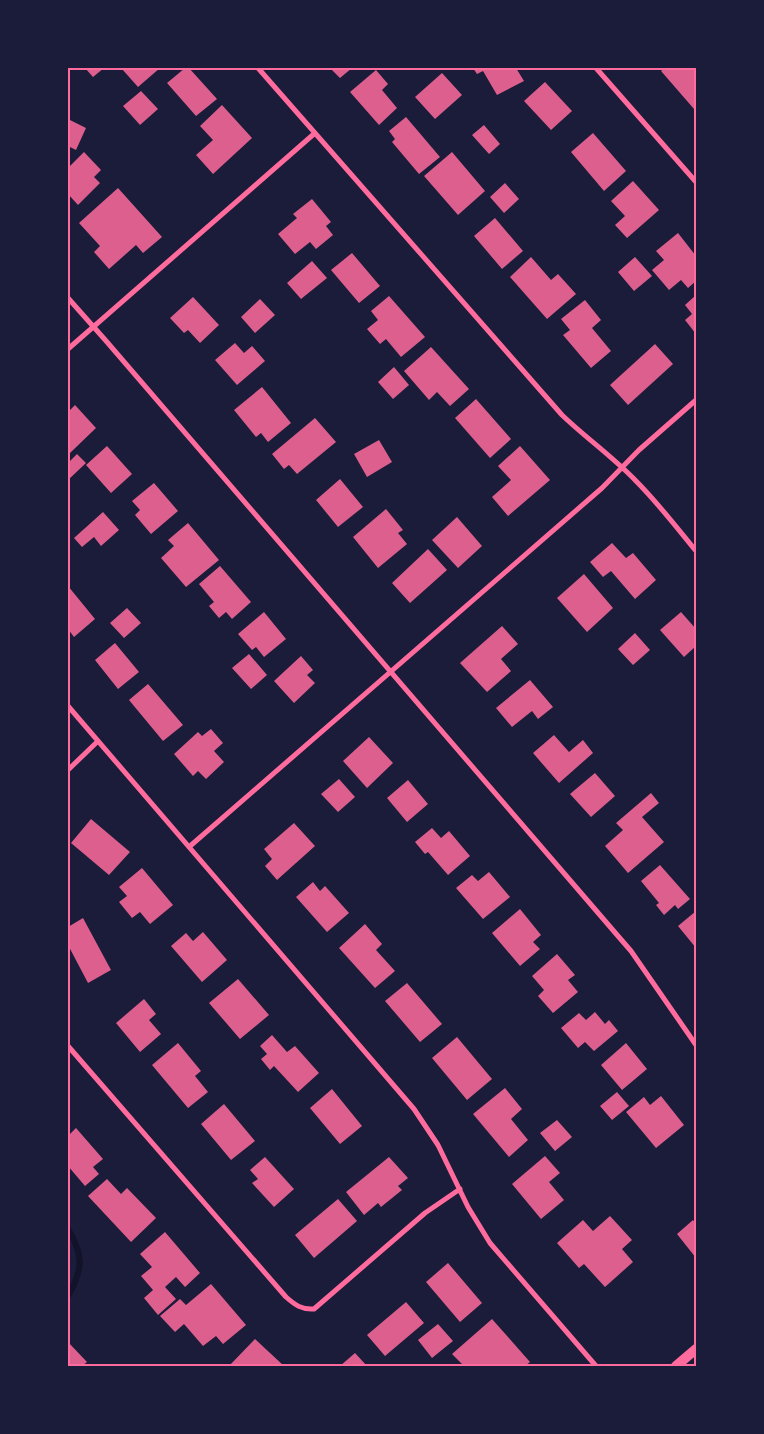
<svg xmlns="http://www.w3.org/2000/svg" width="764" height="1434" font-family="'IBM Plex Sans',sans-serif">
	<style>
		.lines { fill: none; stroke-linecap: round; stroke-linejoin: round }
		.stream { stroke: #12122b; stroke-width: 6 }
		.building { fill: #dd5f8e }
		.minor { stroke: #ff6b9d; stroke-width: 5 }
		.secondary { stroke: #ff6b9d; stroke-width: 10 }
		.neatline { fill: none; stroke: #ff6b9d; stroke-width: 2 }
	</style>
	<rect width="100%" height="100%" fill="#1b1b3a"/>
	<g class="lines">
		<!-- stream -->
		<path class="stream" d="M68 1229C84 1255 83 1270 68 1296"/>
	</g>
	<!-- building -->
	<path class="building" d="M85 68H104L93 77Z
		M124 68H160L138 87 122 69Z
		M185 68H189L217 99 196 116 167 83Z
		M330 68H352L340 78Z
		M473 68H516L524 81 497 95 483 71 477 74Z
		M665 68H696V107L694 109 661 71Z
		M376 70 388 84 382 90 397 108 379 125 350 92Z
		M442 73 462 95 435 119 415 97Z
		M545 82 572 111 551 130 524 101Z
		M141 91 158 109 140 125 123 106Z
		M222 105 252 138 213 174 196 155 213 140 200 126Z
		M406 117 440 157 419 174 392 142 395 139 389 131Z
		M68 119 86 128 76 150 68 146Z
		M484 125 500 144 489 154 472 135Z
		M593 133 626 171 604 191 571 152Z
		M84 152 101 170 94 177 100 183 78 205 68 194V168Z
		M452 152 485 191 458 215 424 176Z
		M633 181 659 210 627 238 615 225 625 216 611 201Z
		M505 183 519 199 504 213 490 197Z
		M118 188 162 237 143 253 136 245 109 269 94 252 100 246 79 223Z
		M312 199 331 222 326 226 333 235 316 249 310 242 295 254 278 234 297 218 293 214Z
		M495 218 523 251 502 269 474 236Z
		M678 233 696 256V281L688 288 681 280 669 290 652 270 664 260 656 251Z
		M352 253 380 286 359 303 331 270Z
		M531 257 551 280 558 274 576 294 547 319 510 277Z
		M635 257 652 276 634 291 618 272Z
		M312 261 327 278 301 299 287 283Z
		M696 295V334L685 320 692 314 685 305Z
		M389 296 425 337 401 357 386 339 380 344 367 329 378 320 371 311Z
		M193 297 219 325 200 343 188 330 184 333 170 318Z
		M260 299 275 315 255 333 241 317Z
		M585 300 601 320 592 328 611 351 591 368 563 335 570 330 561 319Z
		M235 343 244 353 252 346 265 361 237 385 215 360Z
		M655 344 673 364 628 405 610 385Z
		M431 347 469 389 450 406 437 392 429 400 404 371Z
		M394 367 409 385 393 399 378 382Z
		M262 387 291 423 268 442 261 433 256 437 234 410Z
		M476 399 511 439 490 458 455 418Z
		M75 405 96 428 70 453 68 450V412Z
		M315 418 336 442 297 474 289 465 284 469 272 454Z
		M379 440 392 462 367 477 354 454Z
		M107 446 132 474 111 493 86 465Z
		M520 446 550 480 508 516 492 497 511 480 498 466Z
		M77 454 86 463 68 480V463Z
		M340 479 363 507 338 527 316 500Z
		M154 483 178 511 151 534 135 515 140 510 132 501Z
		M386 509 403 530 398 533 407 544 378 568 353 537Z
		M103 512 119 530 101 546 94 537 82 547 74 538Z
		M457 517 482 546 458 568 432 540Z
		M188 523 219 560 186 587 161 558 174 546 168 540Z
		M612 543 626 558 633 553 656 580 635 599 611 571 603 577 590 562Z
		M428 549 447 570 410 603 392 583Z
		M220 566 251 602 232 619 226 612 219 618 209 606 214 602 199 584Z
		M584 574 613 608 587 632 557 598Z
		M68 586 95 619 74 637 68 629Z
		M127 608 141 623 124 638 110 623Z
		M264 612 286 639 264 657 256 647 252 650 238 634Z
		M681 612 696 629V646L684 657 660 630Z
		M502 626 518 644 501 659 511 671 487 692 460 663Z
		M635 633 650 650 633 665 618 649Z
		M115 643 139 672 118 689 95 660Z
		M249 654 267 675 251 689 232 668Z
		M301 656 313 670 307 675 315 683 294 703 274 681Z
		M530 680 553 707 538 719 532 711 512 727 496 708Z
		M148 684 183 725 163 741 129 700Z
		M211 729 223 743 214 751 224 762 206 779 198 771 193 776 174 754 198 732 202 736Z
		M554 735 569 752 583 740 593 753 559 783 533 753Z
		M369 737 393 763 367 788 343 761Z
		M595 773 615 796 591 817 570 794Z
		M339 779 355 797 338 812 321 794Z
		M408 780 428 804 407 822 387 798Z
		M651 793 659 803 642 817 664 842 628 873 605 846 623 830 616 823Z
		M91 819 130 852 109 875 71 843Z
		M294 823 315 846 277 880 265 866 272 859 264 849Z
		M432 828 441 838 449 831 470 856 448 875 428 852 425 854 415 842Z
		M660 865 690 899 678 909 675 905 664 915 656 905 659 903 641 881Z
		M142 868 173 905 150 924 140 912 132 918 119 902 127 896 119 887Z
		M489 872 510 897 483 919 456 888 472 875 478 881Z
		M313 882 320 891 325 886 349 913 327 932 296 897Z
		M520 909 541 935 533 942 540 949 520 966 492 933Z
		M696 911V948L678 926Z
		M83 918 111 970 88 983 68 945V927Z
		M365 924 382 944 376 950 395 971 375 988 339 948Z
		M203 932 227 960 202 982 171 946 186 933 193 941Z
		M557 954 575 975 568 980 578 992 553 1013 538 996 544 990 532 976Z
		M238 979 269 1015 240 1039 209 1003Z
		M407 983 442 1024 420 1042 385 1001Z
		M144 999 156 1014 149 1020 161 1034 140 1052 116 1023Z
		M595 1012 605 1024 609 1020 618 1031 594 1051 585 1042 578 1048 561 1028 579 1013 586 1020Z
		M272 1035 287 1052 295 1046 319 1073 298 1092 274 1066 270 1070 261 1059 267 1054 260 1046Z
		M457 1037 492 1079 467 1100 432 1058Z
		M178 1043 201 1071 195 1076 208 1092 188 1108 152 1065Z
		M626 1043 647 1069 622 1090 601 1065Z
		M505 1088 522 1109 511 1119 528 1140 509 1157 473 1114Z
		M332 1089 362 1126 340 1144 310 1108Z
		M617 1092 629 1106 612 1120 600 1106Z
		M661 1096 684 1125 656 1148 626 1112 644 1097 650 1105Z
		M224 1104 255 1141 231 1160 201 1124Z
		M557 1120 572 1137 555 1151 540 1133Z
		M76 1128 103 1159 93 1167 99 1174 85 1186 68 1166V1136Z
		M545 1156 560 1173 549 1182 564 1200 541 1219 512 1184Z
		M265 1157 294 1189 274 1207 252 1183 258 1179 250 1170Z
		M389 1157 408 1178 398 1186 402 1190 381 1207 378 1203 364 1215 346 1192Z
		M107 1179 121 1194 127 1188 156 1218 131 1242 88 1196Z
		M338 1199 357 1221 314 1258 295 1235Z
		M610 1216 632 1240 622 1249 633 1262 605 1287 584 1264 579 1268 557 1243 583 1220 593 1231Z
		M693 1220 696 1224V1258L677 1234Z
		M165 1232 200 1273 185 1287 176 1277 165 1287 176 1299 158 1315 144 1298 153 1290 141 1276 152 1267 140 1254Z
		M448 1263 482 1303 460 1322 426 1282Z
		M211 1284 246 1325 223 1344 216 1336 203 1346 184 1324 175 1332 160 1316 180 1299 186 1305Z
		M406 1302 424 1323 385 1356 367 1335Z
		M492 1319 530 1362 525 1366H464L452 1354Z
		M438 1324 453 1341 432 1358 418 1340Z
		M255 1339 284 1366H229Z
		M68 1342 87 1362 82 1366H68Z
		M355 1353 367 1366H340Z"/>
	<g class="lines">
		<!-- minor -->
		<path class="minor" d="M258 68 562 415C586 438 613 457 636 481 658 503 677 528 696 551
			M596 68 696 182
			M68 298 107 342 618 936 631 951 696 1045
			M68 349 315 133
			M68 706 414 1109 438 1145 468 1207 490 1243 596 1366
			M68 770 98 741
			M189 847 602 488 639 450 696 400
			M68 1046 286 1297C295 1305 302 1310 314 1309L425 1213 460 1189"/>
		<!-- secondary -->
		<path class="secondary" d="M676 1366 696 1349"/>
	</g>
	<!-- border -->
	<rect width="764" height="1434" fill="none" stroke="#1b1b3a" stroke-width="138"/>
	<rect x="69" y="69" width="626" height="1296" class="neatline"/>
</svg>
